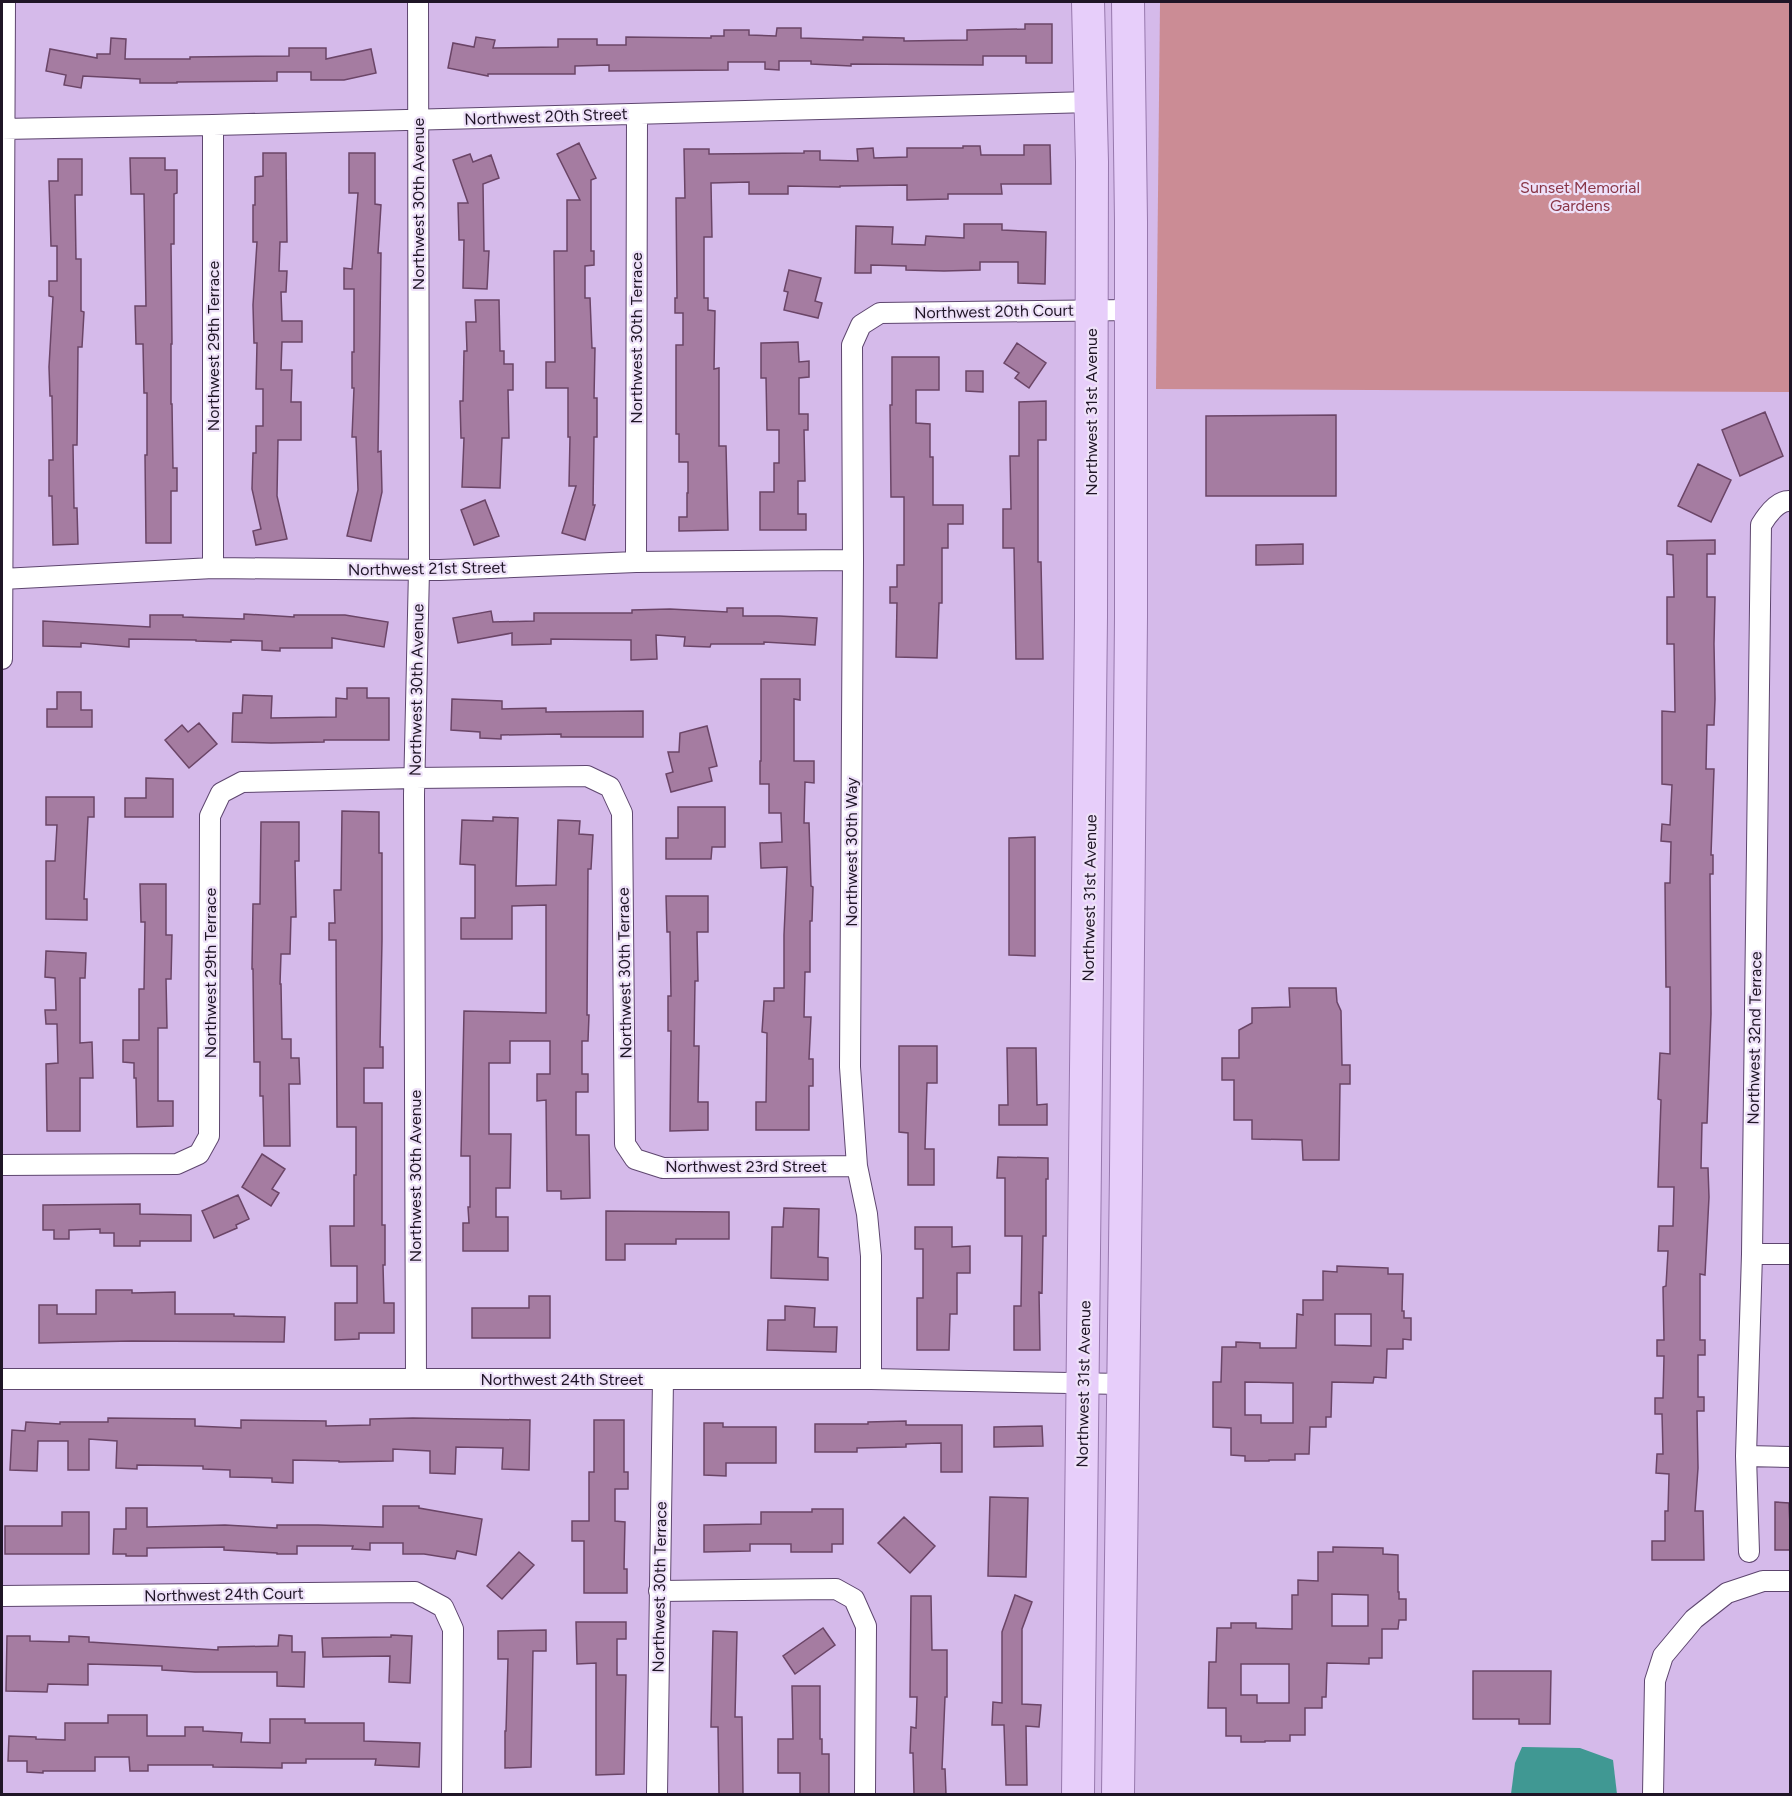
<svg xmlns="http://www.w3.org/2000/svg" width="1792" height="1796" font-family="Figtree,sans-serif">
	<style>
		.green { fill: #cb8c95 }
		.water { fill: #409893 }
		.building { fill: #a57ca1; stroke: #6b4567; stroke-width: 1.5; fill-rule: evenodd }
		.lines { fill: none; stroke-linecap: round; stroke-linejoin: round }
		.street-casing { stroke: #5e466f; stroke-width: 22 }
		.primary-casing { stroke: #9778ad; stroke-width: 34 }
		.street { stroke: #fff; stroke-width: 20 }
		.primary { stroke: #e7cefa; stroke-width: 32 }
		.labels { text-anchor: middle; stroke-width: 4.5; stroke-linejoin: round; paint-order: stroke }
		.street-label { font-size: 16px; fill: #1f1526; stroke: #eee1f9 }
		.park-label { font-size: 16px; fill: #893647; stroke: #eee1f9 }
	</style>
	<rect width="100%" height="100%" fill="#d5baea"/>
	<!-- green -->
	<path class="green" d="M1160 2H1790V392L1156 389Z"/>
	<!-- water -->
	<path class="water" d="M1522 1747 1580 1748 1613 1760 1617 1794H1511L1515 1763Z"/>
	<!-- building -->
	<path class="building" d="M1025 24H1052V63H1026V56H983V65L851 64V66L811 64V61H779V70L765 69V62H728V70L609 71V65L575 66V74H488V76L448 68 453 43 474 47 476 37 495 40 493 48 558 47V39H597V45H626V37L711 38V36H724V30H749V35L776 36 777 28H801V38L863 40V37L904 38V41L967 40V30L1025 29Z
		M111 38 126 39 125 59H190V57L289 56V48H326V59L371 49 376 73 344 80H311V72H277V81L177 82V83H140V79L83 76 81 88 64 85 66 75 46 71 50 49 97 58V54H110Z
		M579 143 596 178 591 180V251H594V265L585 266V298H590L592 348H595L594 398H597V437H594L593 505H595L585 540 562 533 576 486H569L570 437H568V388H546V362H555L554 251H567V200H580L557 154Z
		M1024 145H1050L1051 184H1001L1002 194H948V199L907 200V185L840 186V187L788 186V194H749V182L711 183 712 237H704V298H708V310L715 311 714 369 719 368V446H726L728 530 679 531V517H687V493H688V462H679V434H676V345H683V313H675V298H677L676 198H685L684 149H709V154L804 153V151H820V160L858 161 857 149 873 148 874 158 907 157V148H963V146H980L981 155H1024Z
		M263 153H286L287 242H280L279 271H287L286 292H281L282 321H302V342H282L281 370H292L291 402H301V440H278L277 496 287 539 256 545 253 531 261 529 252 489 253 453H256V426H263V389H256L257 343H254L253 305 257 242H253V205H255V177L263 176Z
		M349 153H375V204L381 205 378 253H381L378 452 381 451 382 492 371 541 347 536 358 490 356 437H352L354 388H352V352H354V289H344V268L352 269 358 193H349Z
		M470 154 473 162 491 155 499 178 483 184 484 251H489L487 289 463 288 464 240H459L458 203H468L453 160Z
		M130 158H165V170H177V193L174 194V244H171L172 344H171V404H172L173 468H177V491H171V543H146L145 455H147V393H144L143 344H136L135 306H146L144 194H131Z
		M58 159H82V195H75L76 259H81V311L84 312 82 347H78L77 445H73L74 508H77L78 544 53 545 52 496H49V460H53L52 396H50L49 367 53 297 49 296V281H57V246H51L49 181H58Z
		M964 224H1002V230L1046 232 1045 284 1018 283V262H980V270L944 271 906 270V266L871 265V273H855L856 226 893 227 892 244 925 245 926 236 964 238Z
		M789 270 821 278 815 301 822 303 818 318 784 310 788 292 784 291Z
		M475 300H499L500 351H504V364H513V390H508L509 438H502L500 488 462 487 464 438H461L460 401H463L464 351H467L466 322H476Z
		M798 342 799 362 809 361V377L799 378V414H808V430H804L805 481H798V514H806V530H760V492H774V463H779V430H767L766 378H761V343Z
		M1017 343 1046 363 1029 388 1015 378 1019 373 1004 363Z
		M892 357H939V390H916V423L930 424V457H933V505H963V524H948V548H942V603H939L937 658 896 657 897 603H890V587H897V565H904V497H891L890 405H892Z
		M966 371H983V392L966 391Z
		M1046 401V440H1038V562H1041L1043 659H1016L1014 548H1003V509H1011L1010 456H1019V402Z
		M1765 412 1783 456 1740 476 1722 430Z
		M1336 415V496H1206V416Z
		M1698 464 1731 480 1711 522 1678 506Z
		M485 500 499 536 474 545 461 510Z
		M1715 540V554H1707V597H1715L1714 644 1715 699 1714 725H1707L1706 769H1714L1711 855H1713V874H1710L1711 1014 1707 1123H1702L1701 1168H1708L1709 1197 1705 1275 1700 1274V1340H1705V1355H1698V1397H1704V1411H1697L1698 1468 1695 1511H1703L1704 1560H1652V1541H1665V1511H1668L1669 1474 1656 1473 1657 1454H1663L1662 1414H1655V1398H1663L1664 1356H1657V1340H1664L1663 1287 1666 1286 1668 1251H1658L1659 1226H1673L1674 1187H1658L1661 1100 1658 1099 1660 1053 1670 1054V987H1666L1665 883H1670L1671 842 1661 841 1662 824 1670 825 1672 785 1662 784V711L1675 712 1674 644H1667V597H1674L1673 555 1667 554V541Z
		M1303 544V564L1256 565V545Z
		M727 608H743V616H779L817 618 815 645 764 642V644H711L710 647 684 646 685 637 656 635 657 659 631 660V640L551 639V644L512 645V633L458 643 453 618 491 611 493 622 534 621V613H632V610L670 609 727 612Z
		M244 614 294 617V615H345L388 622 384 647 332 638V648H280V651L262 650V641L231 640V642L196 641V640L129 639V647L81 643V647L43 646V621L150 627V615H183V617L244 619Z
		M761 679H800V700L794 699V761H814V783L805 782 804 823H809L811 886 813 887 812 921H810V972H805L804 1017H811L809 1059H813V1086H809V1130H756V1102H766L767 1033 762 1032 764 1001H774V988H784V935L787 867 761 868 760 843 782 842 781 813H769V784H760V761H761Z
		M347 688H367V698H389V740H324V742L271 743 232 742 233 713H242L243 695 272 696 271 718 336 717V698L347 699Z
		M57 692H81V710H92V727H47V709H57Z
		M452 699 502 701V709L546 708V712L643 711V737H561V734L501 735V739L480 738V732L451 730Z
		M199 723 217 744 189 768 165 740 182 725 188 732Z
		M707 726 717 766 709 768 712 781 671 792 666 774 673 772 668 752H679L680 733Z
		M146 778 173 779V817H125V798H146Z
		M46 797H94V817H88L84 899H87V920L46 919V861H55L57 825H46Z
		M678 807H725V847H712L711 859H666V838H678Z
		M342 811 379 812V853H382V940L380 1047H383V1068H364V1103H382V1225H385V1265H383L384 1303H394V1333H359V1339L335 1340V1303H357V1266H331L330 1226H354V1175H356V1127H337L336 940H329V923H335L334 890H341Z
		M493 817 518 818 516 886 556 885 558 820 580 821 579 834 593 835 591 869H588L587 1015H589L588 1041H582V1074H588V1092H576V1135H589L590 1198 561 1199V1191H547L546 1100 537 1101V1074H550V1041H510V1063H489V1134H511L510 1188H496V1217H508V1251H463V1223H469L468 1207H470V1156H461L464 1011 546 1013V905L512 906V939H461V918H475V865L460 864 462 820 493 821Z
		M261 822H299V861H295L296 917H291L290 954H281L280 984H281L282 1039H291V1058H299L300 1084H289L290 1146H264L263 1096H260V1062H254L253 969H252L253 904H260Z
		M1035 837V956L1009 955V838Z
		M140 884H166V935H172L171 979H166L167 1028H158V1101H173V1126L137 1127 136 1078H134V1063L123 1062V1040H139V989H144L145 922H141Z
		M666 896H708V932H697L698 981H695L694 1046H699L698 1102H708V1130L670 1131 671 1031H668V996H671L670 932H667Z
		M46 951 86 953 85 978H80V1043L92 1042 93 1078H80V1131H47L46 1064 58 1063 57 1024H46L45 1010H56L55 978 45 977Z
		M1289 988H1336L1337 1002 1341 1011 1342 1065H1350V1084H1340L1339 1160H1303L1302 1140 1252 1139V1120H1234V1080H1222V1058H1239V1030L1252 1023V1008L1290 1007Z
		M899 1046H937V1083H927L925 1149H934V1185H908V1133L899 1132Z
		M1007 1048H1036L1037 1105 1047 1104V1125H999V1105H1008Z
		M262 1154 285 1169 272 1189 279 1193 271 1206 242 1187Z
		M998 1157 1048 1158V1179H1046V1236H1043L1042 1293 1039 1292 1040 1350H1014V1306H1021L1022 1236H1005V1178H997Z
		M238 1195 249 1219 236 1225 237 1228 214 1238 202 1211Z
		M140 1204V1214L191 1215V1241H140V1246H114V1233H100V1229L69 1230V1239H54V1230H43V1205Z
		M784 1208 819 1209 818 1257 828 1258V1280L771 1278 772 1227H783Z
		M606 1211 729 1212V1239H676V1244H625V1260H606Z
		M915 1227H952V1247L970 1246V1273H957V1314H950L949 1350H917V1298H923V1249H915Z
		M1337 1266 1388 1268V1274H1403L1402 1311H1404V1318H1411V1340L1403 1339V1349H1387L1386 1378 1374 1377 1373 1383 1332 1382 1331 1417H1326V1427H1310L1309 1454H1295V1460H1269V1461H1245V1456L1231 1455V1428L1213 1427V1382H1221L1222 1347H1236V1342L1260 1343V1348H1296L1297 1314 1303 1315V1300H1323V1271L1337 1272ZM1335 1314H1371V1346L1335 1345ZM1245 1382 1293 1383V1423H1261V1415H1245Z
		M96 1290H132V1293L175 1292V1314H234V1316L285 1317 284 1342 132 1341 39 1343V1305H57V1314H96Z
		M529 1296H550V1338H472V1308H529Z
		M785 1306 815 1308 814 1327H837L836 1352 767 1350 768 1320H785Z
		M108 1418 195 1419V1426L241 1428V1420L326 1421V1426L370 1425V1419L413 1418 530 1420 529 1470 502 1469 503 1448 456 1447 455 1474 430 1473V1451L393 1449V1461L339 1462V1461L293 1460V1483L272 1482V1478L230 1477V1470L203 1469V1466L137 1465V1469L116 1468 117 1441 89 1439V1470H68V1441H38L37 1471 10 1470 12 1430 25 1431 26 1422 60 1424V1422H108Z
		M594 1420H624V1472H628V1489H615V1521L625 1522 624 1569H627V1593H584V1541H572V1521H589V1472H594Z
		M906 1421V1425H962V1472H941V1443L906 1444V1447L857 1448V1452H815V1424H868V1422Z
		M704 1423H723V1427H776V1463H726V1476L704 1475Z
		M1042 1426 1043 1446 994 1447V1427Z
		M990 1497 1028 1498 1026 1577 988 1576Z
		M1775 1502 1789 1503 1791 1550H1775Z
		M383 1506H419V1508L482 1519 476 1555 457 1551 455 1559 424 1554H403V1543H370V1550L352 1549 353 1546H297V1554H277V1553L224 1550V1547L147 1548V1556H126V1554H113L114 1529H126V1508H147V1527L225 1525 277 1528V1525H318L383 1527Z
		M812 1509H843V1544H832V1552H791V1544H750V1551L704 1552V1525L761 1524V1512H812Z
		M62 1512H89V1554H5V1526H62Z
		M904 1517 935 1546 910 1573 878 1543Z
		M1333 1547 1383 1548V1554L1398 1555V1592H1399V1599H1406V1620H1399L1398 1629H1382V1658H1369V1664L1327 1663 1326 1697H1322V1708H1305V1735H1290V1741H1265V1742H1241V1736H1226V1708H1208L1209 1662H1216L1217 1628H1231V1623H1256V1628L1292 1629V1595H1298V1580L1318 1581V1552H1333ZM1332 1594 1368 1595V1626H1332ZM1241 1664H1289V1703H1257V1695H1241Z
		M519 1552 534 1565 502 1599 487 1586Z
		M1015 1595 1032 1602 1022 1629V1704L1041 1705 1039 1727 1026 1726 1027 1785H1006L1004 1725H992L993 1702 1002 1703V1632Z
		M911 1596H931L932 1650H947V1697H945L942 1769H945L946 1794H914L913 1753H910L911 1727 916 1728 917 1697H910Z
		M576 1622H626V1639H617V1675H626L624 1774 596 1775V1663L577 1664Z
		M823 1628 835 1645 795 1674 783 1656Z
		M546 1630V1651H533L531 1767 505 1768V1731H506L508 1659H498V1631Z
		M713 1631 737 1632 735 1717H742L743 1794H719L718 1727H711Z
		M279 1635 292 1636V1652H305L304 1687 277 1686V1672H195L162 1670V1666L88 1664V1685L48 1684 47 1692 6 1691 7 1636H30V1641L69 1642V1636L89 1637V1642L218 1650V1647L278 1646Z
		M391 1635 412 1636 410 1683 389 1682 390 1656 323 1657 322 1638 391 1637Z
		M1473 1671H1551L1550 1724H1519V1719H1473Z
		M792 1686H820V1739H822V1754H829V1794H800V1773H778V1739H793Z
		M108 1715H147V1736H185V1727H203V1731L242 1733 241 1742 270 1743V1719H305V1723H364V1741L420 1743 419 1767 375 1765 376 1759H306V1763H282V1768L213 1767V1765H148V1771H130L129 1757H95V1771H43V1773L27 1772V1761H8L9 1736 36 1737V1739L65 1740V1723H108Z"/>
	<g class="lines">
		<!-- street casing -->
		<g class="street-casing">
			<path id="street" d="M213 125V568
				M2 129 213 125 1091 102
				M636 562 637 114
				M2 579 213 568 440 570 636 562 853 560
				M2 659 5 2
				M2 1165 177 1164 199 1154 209 1136 210 816 221 793 242 782 414 778 587 776 610 787 622 813 625 1144 635 1159 663 1168 857 1166
				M1752 1254H1790
				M2 1379H871L1122 1384
				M416 1379 414 795 419 570 418 2
				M871 1379V1256L867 1214 857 1166 850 1067 853 560 852 345 861 325 880 313 1131 310
				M1746 1456 1790 1457
				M1749 1552 1746 1456 1752 1254 1761 525C1767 515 1778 500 1790 501
				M659 1591 836 1589 854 1599 866 1626 865 1794
				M2 1596 415 1592 443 1607 453 1629 452 1794
				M657 1794 663 1379
				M1653 1794 1655 1681 1663 1656 1694 1619 1727 1593 1763 1581H1790"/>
		</g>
		<!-- primary casing -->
		<g class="primary-casing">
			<path id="primary" d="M1078 1794 1091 617 1092 162 1088 2
				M1118 1794 1126 1171 1131 617V221L1128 2"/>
		</g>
		<!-- street -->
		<use href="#street" class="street"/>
		<!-- primary -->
		<use href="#primary" class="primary"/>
	</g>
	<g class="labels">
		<!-- street labels -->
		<g class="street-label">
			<text transform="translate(546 116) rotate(-2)" y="6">Northwest 20th Street</text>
			<text transform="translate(418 204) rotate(-90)" y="6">Northwest 30th Avenue</text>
			<text transform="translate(994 311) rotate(-1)" y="6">Northwest 20th Court</text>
			<text transform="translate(636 338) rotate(-90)" y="6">Northwest 30th Terrace</text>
			<text transform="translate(213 346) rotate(-90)" y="6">Northwest 29th Terrace</text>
			<text transform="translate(1091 412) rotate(-90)" y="6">Northwest 31st Avenue</text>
			<text transform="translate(427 568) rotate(-1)" y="6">Northwest 21st Street</text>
			<text transform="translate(416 690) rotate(-89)" y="6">Northwest 30th Avenue</text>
			<text transform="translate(851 852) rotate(-90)" y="6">Northwest 30th Way</text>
			<text transform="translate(1089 898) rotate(-89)" y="6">Northwest 31st Avenue</text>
			<text transform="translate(210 973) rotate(-90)" y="6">Northwest 29th Terrace</text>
			<text transform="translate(624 973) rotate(-91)" y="6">Northwest 30th Terrace</text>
			<text transform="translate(1754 1038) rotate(-89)" y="6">Northwest 32nd Terrace</text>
			<text x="746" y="1172">Northwest 23rd Street</text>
			<text transform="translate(415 1176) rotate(-90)" y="6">Northwest 30th Avenue</text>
			<text x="562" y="1385">Northwest 24th Street</text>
			<text transform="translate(1083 1384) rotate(-89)" y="6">Northwest 31st Avenue</text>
			<text transform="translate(659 1587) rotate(-89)" y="6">Northwest 30th Terrace</text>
			<text transform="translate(224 1594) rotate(-1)" y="6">Northwest 24th Court</text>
		</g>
		<!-- park labels -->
		<g class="park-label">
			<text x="1580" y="193">Sunset Memorial<tspan x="1580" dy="18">Gardens</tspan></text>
		</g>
	</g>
	<!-- border -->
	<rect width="1792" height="1796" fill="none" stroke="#1f1526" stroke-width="6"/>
</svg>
